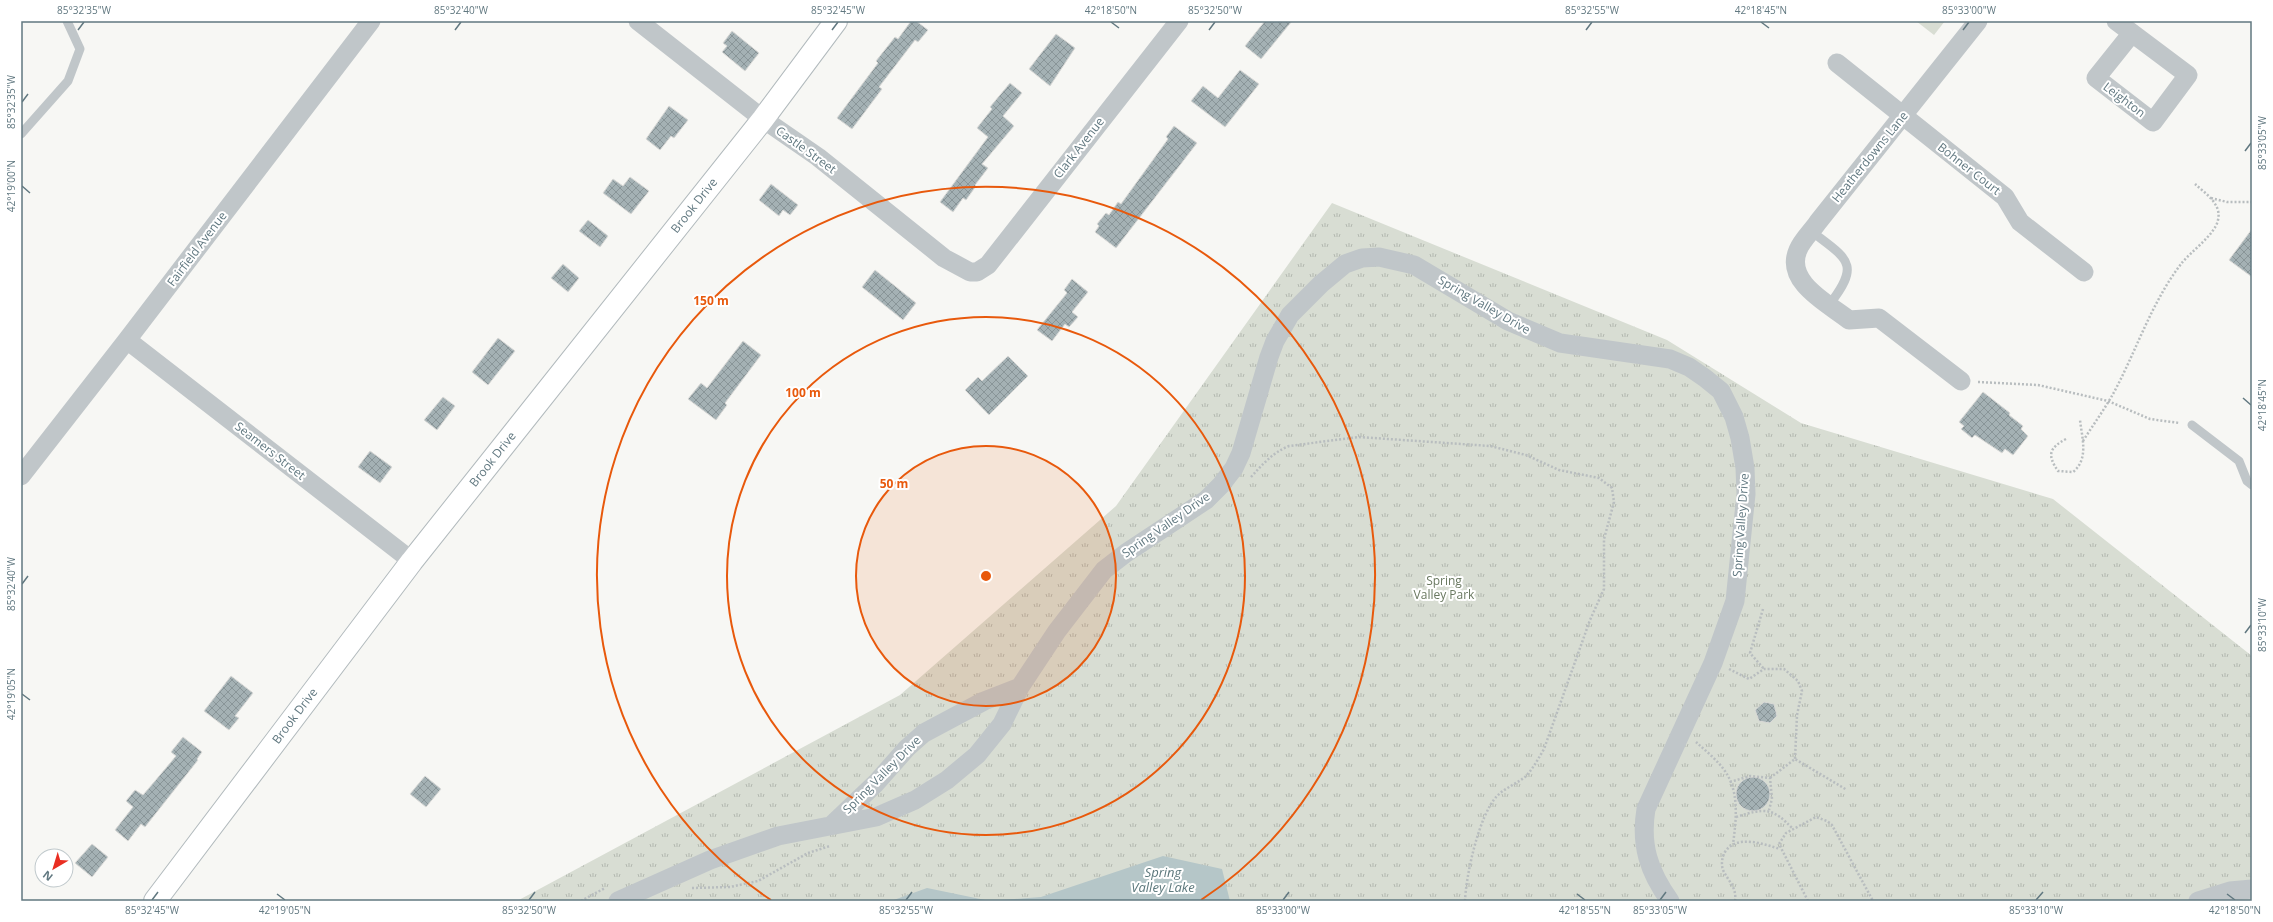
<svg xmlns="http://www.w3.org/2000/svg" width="2273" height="922" font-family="'Open Sans',sans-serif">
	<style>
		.park { fill: url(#park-tufts) }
		.pitch { fill: #d8ddd3 }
		.water { fill: #b5c6c8 }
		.building { fill: url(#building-cross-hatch); stroke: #d9d9d7 }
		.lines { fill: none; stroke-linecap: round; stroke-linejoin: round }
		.secondary-casing { stroke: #b2babd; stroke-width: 24 }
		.path { stroke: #b8bdbf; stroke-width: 2.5; stroke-dasharray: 2 2; stroke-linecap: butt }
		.lane { stroke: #c0c6c9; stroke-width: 9 }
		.street { stroke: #c0c6c9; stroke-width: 19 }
		.secondary { stroke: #fff; stroke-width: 22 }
		.ticks { fill: none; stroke: #617880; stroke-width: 1.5 }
		.ring { fill: none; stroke: #e8590c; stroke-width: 2 }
		.labels { text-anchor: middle; stroke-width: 4; stroke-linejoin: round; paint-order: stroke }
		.street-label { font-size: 12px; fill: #617880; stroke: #fff }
		.park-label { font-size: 12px; fill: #697860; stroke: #fff }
		.water-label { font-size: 13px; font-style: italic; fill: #5c787c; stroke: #fff }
		.centre { fill: #e8590c; stroke: #fff; stroke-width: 2 }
		.ring-label { font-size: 12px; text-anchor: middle; font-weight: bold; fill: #e8590c; stroke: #fff; stroke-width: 4; stroke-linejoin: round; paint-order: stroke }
		.neatline { fill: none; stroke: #617880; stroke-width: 1.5 }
		.ticks-label { font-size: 10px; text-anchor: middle; fill: #617880 }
	</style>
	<defs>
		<pattern id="park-tufts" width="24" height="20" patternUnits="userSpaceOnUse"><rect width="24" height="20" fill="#d8ddd3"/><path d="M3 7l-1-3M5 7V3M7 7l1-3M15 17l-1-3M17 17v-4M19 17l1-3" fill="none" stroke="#b3b8b0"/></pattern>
		<pattern id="building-cross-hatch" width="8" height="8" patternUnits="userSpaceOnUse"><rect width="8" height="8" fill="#a4b1b4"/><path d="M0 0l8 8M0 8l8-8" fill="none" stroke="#899598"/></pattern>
	</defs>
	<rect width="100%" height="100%" fill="#f7f7f4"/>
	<!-- park -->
	<path class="park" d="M1332 203 1667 340 1801 423 2053 499 2252 656V901H517L900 695 1116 506Z"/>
	<!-- pitch -->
	<path class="pitch" d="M1916 21H1945L1934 35Z"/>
	<!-- water -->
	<path class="water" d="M1163 856 1222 869 1230 901H891L927 888 990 901 1041 897Z"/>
	<!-- building -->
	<path class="building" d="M911 21H916L928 30 918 42 915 40 879 87 882 89 852 129 837 118 878 63 876 61 895 37 898 39Z
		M1265 21H1292L1261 59 1245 46Z
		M732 31 759 53 745 71 722 52 727 46 723 43Z
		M1056 34 1075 48 1050 86 1029 69Z
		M1240 70 1259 84 1225 127 1191 101 1203 86 1218 98Z
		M1010 83 1022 93 1003 116 1014 126 982 164 988 168 975 185 976 186 966 200 963 198 953 212 940 202 988 137 977 128 992 109 990 107Z
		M669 106 688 120 674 138 671 136 660 150 646 139Z
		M1174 126 1197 143 1116 248 1095 232 1099 226 1097 224 1106 213 1109 215 1118 202 1121 204 1168 139 1166 137Z
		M630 177 649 191 631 214 603 193 613 179 623 186Z
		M771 184 798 205 790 215 783 210 779 216 759 200Z
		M588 220 608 236 600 247 579 231Z
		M2252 229V277L2229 260Z
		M563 264 579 278 568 292 551 278Z
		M875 270 916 303 903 320 862 287Z
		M1072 279 1088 292 1072 312 1078 317 1069 327 1065 324 1052 341 1037 330 1067 293 1064 290Z
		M498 338 515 351 488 385 472 372Z
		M743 341 761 355 725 403 727 405 716 420 688 399 701 383 707 388Z
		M1008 356 1028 376 989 415 965 390 978 377 982 381Z
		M1983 392 2010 413 2009 415 2023 426 2021 429 2028 436 2013 455 2005 449 2002 453 1975 435 1972 438 1961 429 1964 426 1959 422Z
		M443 397 455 406 437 430 424 420Z
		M370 451 392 467 380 483 358 467Z
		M231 676 253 693 235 716 239 718 229 730 204 711Z
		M1764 702 1774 704 1777 716 1770 723 1759 721 1755 710Z
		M183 737 202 752 197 759 198 760 145 827 141 824 128 841 115 830 133 807 126 801 135 790 143 795 155 781 176 756 171 752Z
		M425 776 441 789 426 807 410 794Z
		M1736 794a17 17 0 1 1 34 0a17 17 0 1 1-34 0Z
		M92 844 108 857 92 877 75 863Z"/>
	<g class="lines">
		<!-- secondary casing -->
		<g class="secondary-casing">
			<g id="secondary">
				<path id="s1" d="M155 901 412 561 763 119 836 21"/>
			</g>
		</g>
		<!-- path -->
		<path class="path" d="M2211 198 2227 202H2252
			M1978 382 2038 385 2108 401 2150 419 2179 423
			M2066 439C2049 448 2047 455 2058 471L2073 472C2089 459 2082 438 2080 420
			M2083 441C2093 425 2104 410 2113 394 2136 352 2151 303 2181 264 2190 252 2215 235 2218 220 2222 204 2205 193 2195 184
			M1251 477C1263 464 1272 453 1289 446L1359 437 1490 446 1526 455 1559 470 1599 478 1612 488 1614 502 1604 539V589L1590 620 1544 749C1538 759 1533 769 1525 777 1516 784 1505 788 1497 796 1479 815 1466 875 1465 901
			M1763 609 1750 653 1764 669
			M1729 669 1749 679 1764 669H1784L1798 681 1802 691 1797 715 1795 759
			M1696 742C1707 752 1721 763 1728 776 1739 796 1736 822 1733 844
			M1770 778 1795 759 1847 790
			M1730 782 1750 776 1770 778 1772 799 1769 810
			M1736 817C1765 808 1772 807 1793 829
			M692 888 730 887 758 881 808 853 830 846
			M581 901 605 888
			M1735 901C1737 887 1728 881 1723 870 1721 864 1722 857 1725 852 1736 834 1764 844 1780 849
			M1808 901 1779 844 1786 833 1816 817 1827 821 1832 825 1873 901"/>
		<!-- lane -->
		<path class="lane" d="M21 134 68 81 80 49 67 21
			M1811 231C1847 259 1862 263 1829 305
			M2192 425 2239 461 2247 481 2252 485"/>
		<!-- street -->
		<path class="street" d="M638 21 763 119 818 157 944 258 970 272H977L988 265 1179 21
			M2116 21 2188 75 2153 122 2096 78 2132 33
			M1837 63 2005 197 2020 222 2084 272
			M127 340 412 561
			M1961 381 1879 318 1849 320C1829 304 1784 282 1798 250 1802 240 1812 231 1818 222L1978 21
			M21 476 127 340 371 21
			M833 824 876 783 907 748 924 733 984 701 1020 687
			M618 901 710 860 778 836 876 817 915 800 947 780 977 755 1002 724 1020 687 1057 631 1104 570 1126 553 1206 500 1221 485 1234 468 1241 453 1269 357 1275 341 1290 315 1321 284 1345 264 1362 258 1379 257 1414 265 1508 321 1560 343 1670 359 1689 367 1705 378 1721 391 1734 417 1740 438 1745 468 1746 494 1735 601 1713 663 1646 809C1640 845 1649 872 1670 901
			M2198 901 2230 891 2252 889"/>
		<!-- secondary -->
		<use href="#secondary" class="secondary"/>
	</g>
	<!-- ticks -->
	<path class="ticks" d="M1111 22 1119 28M1761 22 1769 28M78 30 84 22M455 30 461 22M832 30 838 22M1209 30 1215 22M1586 30 1592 22M1963 30 1969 22M22 102 28 94M2245 151 2251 143M22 186 30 193M2243 398 2251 405M22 584 28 576M2245 633 2251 625M22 694 30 700M277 894 285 900M1577 894 1585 900M2227 894 2235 900M152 900 158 892M529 900 535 892M906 900 912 892M1283 900 1289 892M1660 900 1666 892M2036 900 2043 892"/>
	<!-- distance rings -->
	<circle cx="986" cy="576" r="130" fill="#e8590c" fill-opacity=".12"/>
	<g class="ring">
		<circle cx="986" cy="576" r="130"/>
		<circle cx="986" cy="576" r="259"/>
		<path d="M771 900A389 389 0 1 1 1201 900"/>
	</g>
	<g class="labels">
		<!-- street labels -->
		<g class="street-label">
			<text transform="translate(2124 100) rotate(37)" y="4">Leighton</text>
			<text transform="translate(1079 148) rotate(-52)" y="4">Clark Avenue</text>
			<text transform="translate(806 150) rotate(36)" y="4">Castle Street</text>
			<text transform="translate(1870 157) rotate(-51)" y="4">Heatherdowns Lane</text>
			<text transform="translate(1969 169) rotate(38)" y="4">Bohner Court</text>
			<text dy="4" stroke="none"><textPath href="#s1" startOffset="880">Brook Drive</textPath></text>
			<text transform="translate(197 249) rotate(-53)" y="4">Fairfield Avenue</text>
			<text transform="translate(1484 305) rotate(30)" y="4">Spring Valley Drive</text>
			<text transform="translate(270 451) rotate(38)" y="4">Seamers Street</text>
			<text dy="4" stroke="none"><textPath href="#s1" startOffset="556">Brook Drive</textPath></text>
			<text transform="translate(1166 525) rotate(-35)" y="4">Spring Valley Drive</text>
			<text transform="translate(1741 525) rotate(-86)" y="4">Spring Valley Drive</text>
			<text dy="4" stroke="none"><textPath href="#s1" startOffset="232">Brook Drive</textPath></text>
			<text transform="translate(882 775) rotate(-45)" y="4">Spring Valley Drive</text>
		</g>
		<!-- park labels -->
		<g class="park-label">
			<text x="1444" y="585">Spring<tspan x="1444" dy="14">Valley Park</tspan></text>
		</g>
		<!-- water labels -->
		<g class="water-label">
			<text x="1163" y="877">Spring<tspan x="1163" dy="15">Valley Lake</tspan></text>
		</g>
	</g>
	<circle cx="986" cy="576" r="6" class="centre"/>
	<g class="ring-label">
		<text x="711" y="305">150 m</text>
		<text x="803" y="397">100 m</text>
		<text x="894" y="488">50 m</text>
	</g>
	<!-- border -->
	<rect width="2273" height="922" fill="none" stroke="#ffffff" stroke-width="44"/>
	<!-- north arrow -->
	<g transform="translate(54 868) rotate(218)"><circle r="19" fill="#ffffff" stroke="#c0c9cc"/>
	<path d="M0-3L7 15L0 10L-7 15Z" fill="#e92e22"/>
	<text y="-6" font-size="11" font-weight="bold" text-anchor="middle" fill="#617880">N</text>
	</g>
	<rect x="22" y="22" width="2229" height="878" class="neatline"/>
	<g class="ticks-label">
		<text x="84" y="14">85°32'35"W</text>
		<text x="461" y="14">85°32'40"W</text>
		<text x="838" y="14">85°32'45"W</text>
		<text x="1111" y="14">42°18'50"N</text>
		<text x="1215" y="14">85°32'50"W</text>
		<text x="1592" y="14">85°32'55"W</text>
		<text x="1761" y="14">42°18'45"N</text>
		<text x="1969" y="14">85°33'00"W</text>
		<text transform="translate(11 102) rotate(-90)" y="4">85°32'35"W</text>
		<text transform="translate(2262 143) rotate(-90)" y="4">85°33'05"W</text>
		<text transform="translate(11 186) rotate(-90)" y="4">42°19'00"N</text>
		<text transform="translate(2262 405) rotate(-90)" y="4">42°18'45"N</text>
		<text transform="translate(11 584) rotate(-90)" y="4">85°32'40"W</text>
		<text transform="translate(2262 625) rotate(-90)" y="4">85°33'10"W</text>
		<text transform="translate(11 694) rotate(-90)" y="4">42°19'05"N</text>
		<text x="152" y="914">85°32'45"W</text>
		<text x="285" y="914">42°19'05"N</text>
		<text x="529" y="914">85°32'50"W</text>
		<text x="906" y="914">85°32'55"W</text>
		<text x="1283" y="914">85°33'00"W</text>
		<text x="1585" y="914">42°18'55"N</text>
		<text x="1660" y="914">85°33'05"W</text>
		<text x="2036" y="914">85°33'10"W</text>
		<text x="2235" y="914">42°18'50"N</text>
	</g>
</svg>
